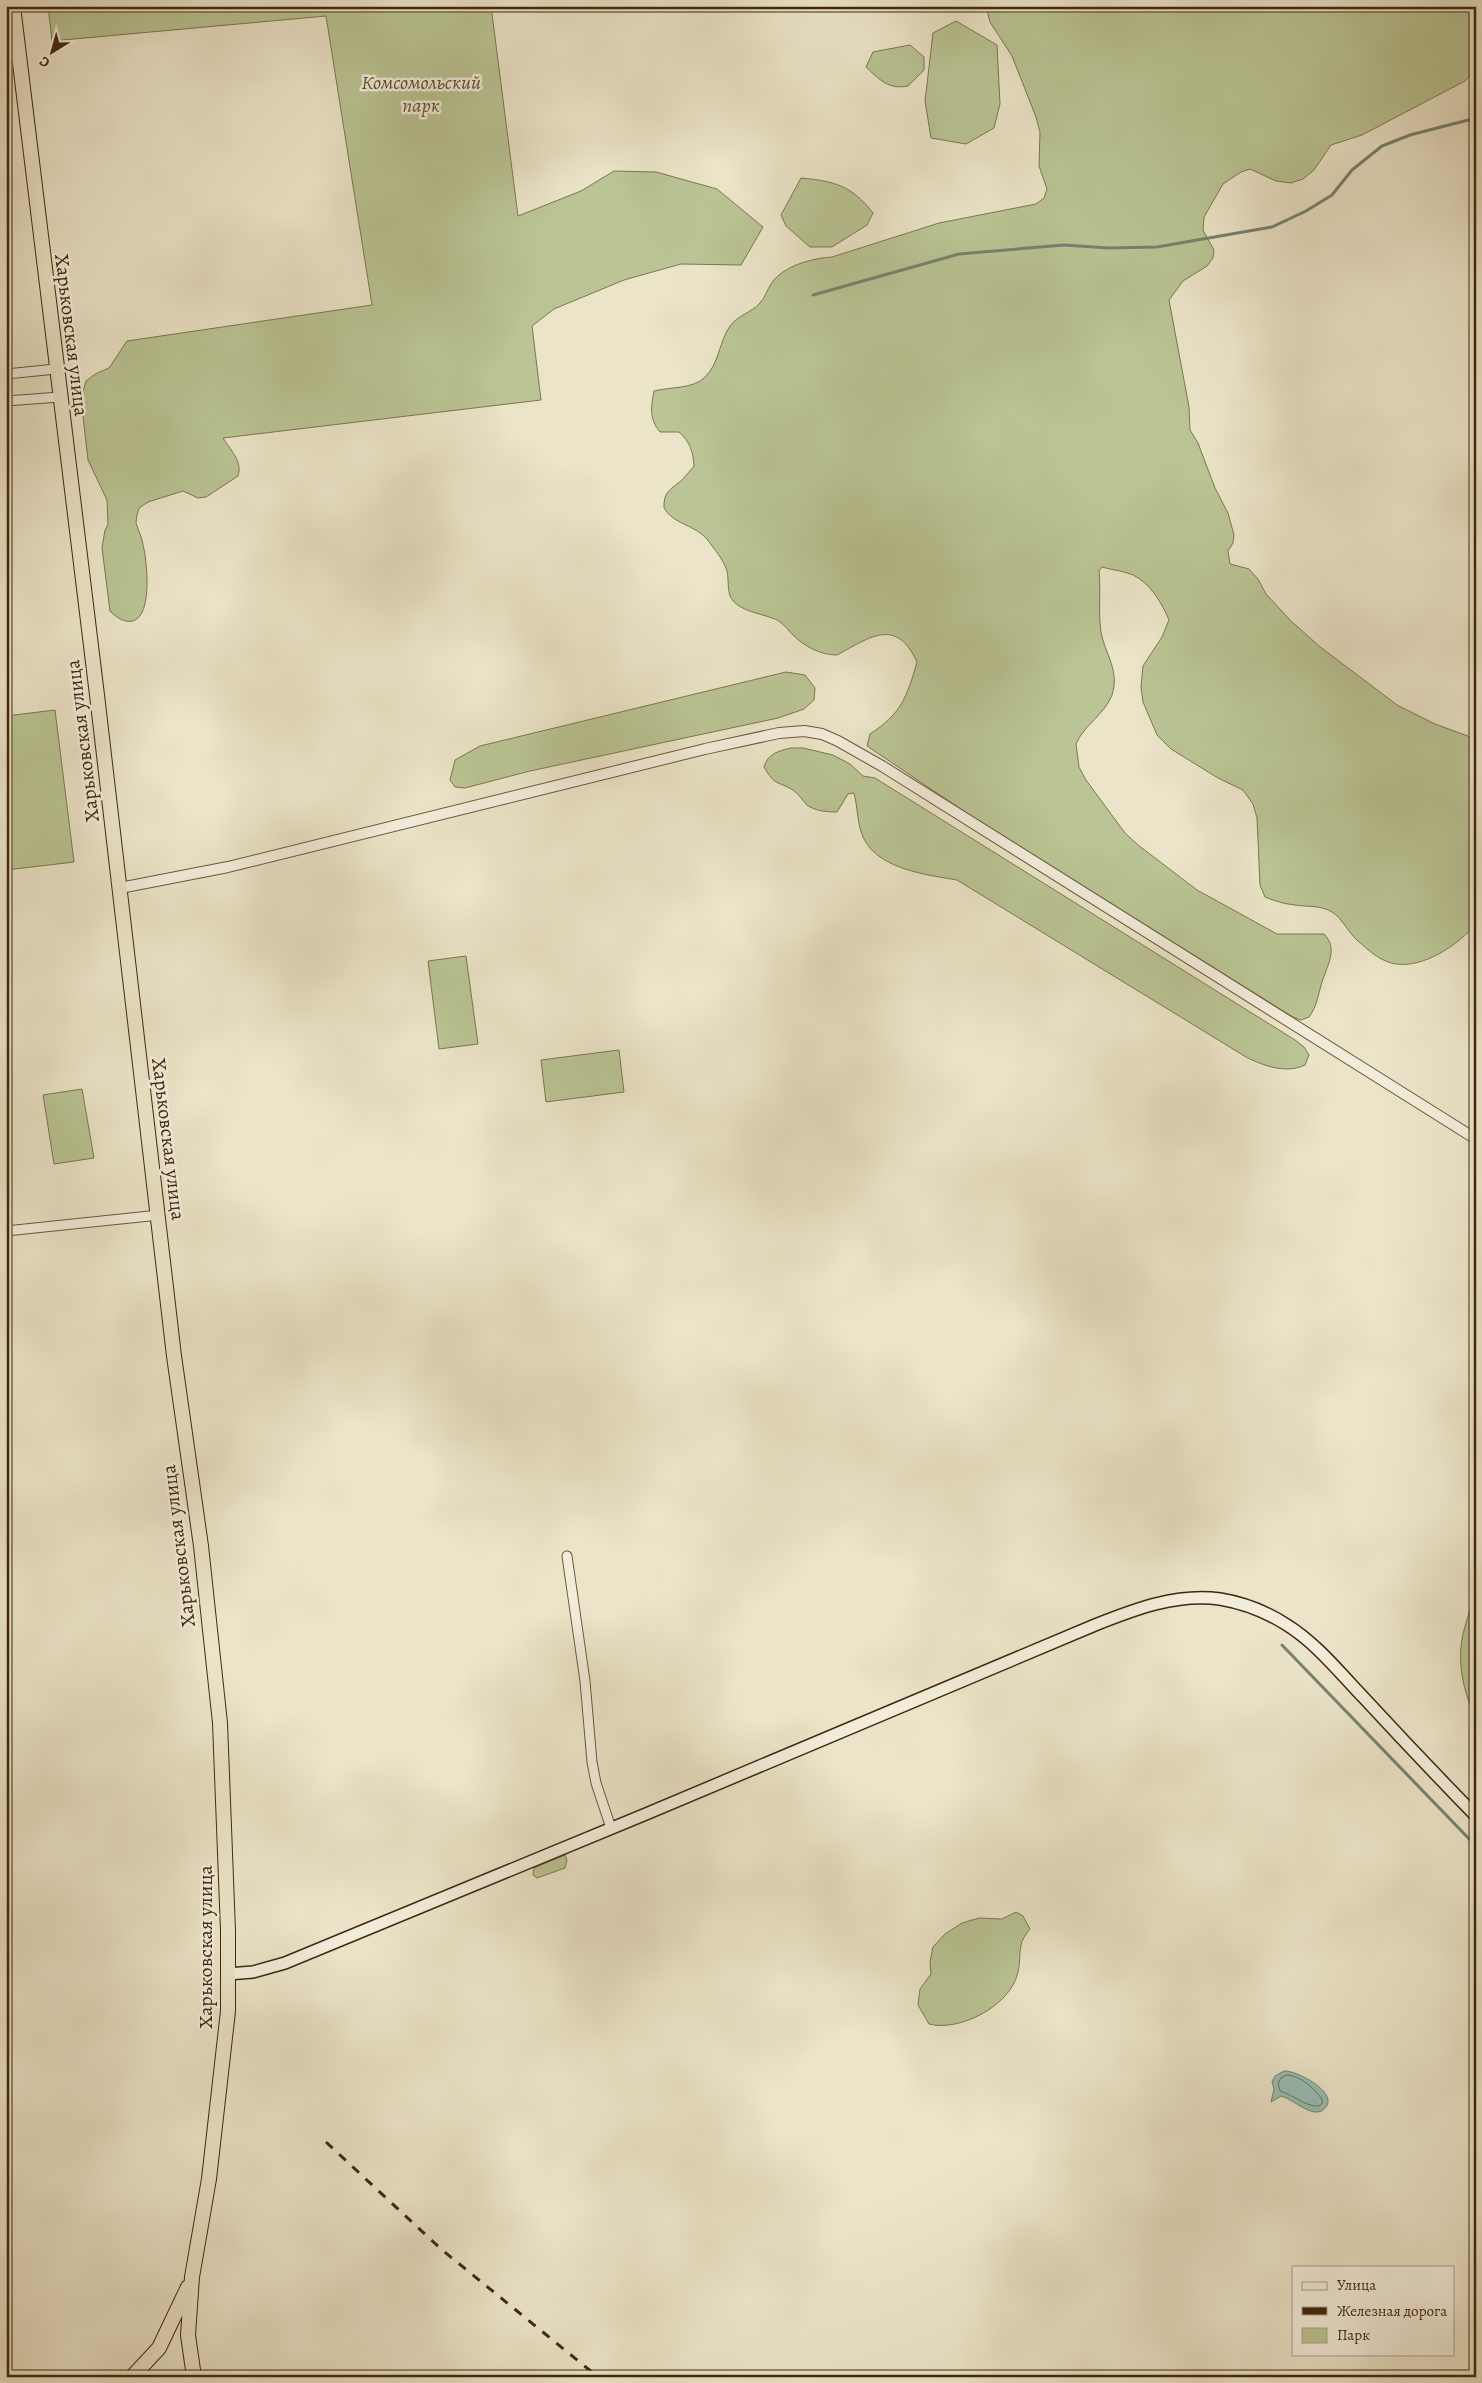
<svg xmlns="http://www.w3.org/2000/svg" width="1482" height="2383" font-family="Alegreya,serif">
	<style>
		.green { fill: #bac494; stroke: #7d7650 }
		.water { fill: #98bfb3; stroke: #758371 }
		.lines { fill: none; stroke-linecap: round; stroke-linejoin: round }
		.shore { stroke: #6c7460; stroke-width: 1 }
		.stream { stroke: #758371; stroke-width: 3 }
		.minor-casing { stroke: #6b573c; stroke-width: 11 }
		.tertiary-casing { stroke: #6b573c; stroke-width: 12 }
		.secondary-casing { stroke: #40280d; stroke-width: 14 }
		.trunk-casing { stroke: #40280d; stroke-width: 16 }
		.minor { stroke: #f2eddb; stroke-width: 9 }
		.tertiary { stroke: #f2eddb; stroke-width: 10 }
		.secondary { stroke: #f2eddb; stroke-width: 11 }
		.trunk { stroke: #ebe4c8; stroke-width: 14 }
		.rail { stroke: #40280d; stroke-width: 3; stroke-dasharray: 9 9; stroke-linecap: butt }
		.labels { text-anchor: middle; stroke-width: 5; stroke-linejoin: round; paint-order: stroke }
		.park-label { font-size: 20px; font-style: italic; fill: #5e4f2f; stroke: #f2eddb }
		.street-label { font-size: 20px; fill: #40280d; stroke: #f2eddb }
	</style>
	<rect width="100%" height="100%" fill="#ebe4c8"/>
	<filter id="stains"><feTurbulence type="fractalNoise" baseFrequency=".004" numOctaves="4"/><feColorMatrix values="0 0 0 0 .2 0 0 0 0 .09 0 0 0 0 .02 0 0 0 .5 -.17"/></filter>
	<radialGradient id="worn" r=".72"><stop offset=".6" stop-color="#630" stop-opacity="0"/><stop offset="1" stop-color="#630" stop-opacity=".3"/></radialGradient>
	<!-- green -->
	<path class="green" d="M48 6H491L518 216 581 191 614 171 656 172 717 189 763 227 741 265 681 264 624 280 554 309 532 326 541 400 223 438C230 449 243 462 238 476L206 497 198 498 183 491 148 502 139 508C138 512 136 518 136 523 138 530 142 537 143 545 147 560 153 615 133 621 124 623 116 617 110 611L102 548 105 530 108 525 107 500 88 460 81 399 86 381 97 373 109 368 127 341 372 305 326 16 52 41Z
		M986 6H1476V68L1465 81 1362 135 1331 145 1314 170 1303 179 1291 183 1276 181 1250 169 1241 172 1223 184 1204 217 1203 230 1214 250 1213 258 1207 266 1183 281 1169 300 1189 407 1190 430 1198 443 1215 488 1228 513 1234 535 1233 543 1228 551 1230 564 1249 569 1258 579 1266 594 1290 620 1319 646 1397 705 1435 724 1476 739V924C1458 945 1424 968 1396 964 1381 962 1368 950 1357 940 1348 932 1342 918 1332 912 1320 905 1308 907 1295 905 1284 904 1275 901 1265 897L1260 885 1257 818 1253 804 1243 790 1218 778 1171 749 1157 735 1143 702 1141 687 1143 666 1162 637 1169 620C1162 603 1150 583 1133 575 1124 571 1112 570 1102 567L1099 571C1101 591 1098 611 1101 632 1105 654 1120 671 1112 695 1105 714 1084 725 1076 744L1079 767 1086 780 1125 833 1138 845 1197 890 1277 934H1324C1338 948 1328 964 1323 979 1318 993 1318 1005 1309 1017L1301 1020 1293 1017 986 826 867 746 870 734C901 714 907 697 917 662 896 616 869 638 837 655 820 655 804 646 793 635 786 628 782 621 772 618 759 613 739 611 731 598 727 590 729 580 727 571 724 560 714 549 707 539 695 525 673 524 664 508 663 491 672 489 683 479 687 475 690 470 694 466 693 451 690 442 679 432H660C649 419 651 407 654 391 669 387 694 389 705 377 719 364 719 342 730 326 738 315 751 313 760 303 765 298 767 290 771 284 782 266 813 258 832 257L939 223 1036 204 1044 198 1047 189 1039 166 1040 132 1036 117 1012 56 990 22Z
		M956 21 997 45 1000 104 994 128 966 144 931 138 925 101 933 33Z
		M910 45 924 57V70L908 86C888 90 879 79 866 67L873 52Z
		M801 178C835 181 852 186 873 213L867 225 832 247H810L786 226 781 215Z
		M786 672 805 675 815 688 814 700 804 709 778 718 530 771 465 788 455 787 450 780 455 760 480 746Z
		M55 710 74 862 6 870V716Z
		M791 748H803L833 755 850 764 863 776 875 778 1295 1040 1304 1047 1309 1055 1305 1065C1286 1074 1264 1066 1246 1057L957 880C927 875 879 869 864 839 857 825 858 808 854 793L848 794 837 812C827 812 815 811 807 805 802 800 799 794 793 790 776 780 776 787 764 767 768 753 779 751 791 748Z
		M466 956 478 1044 439 1049 428 961Z
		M619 1050 624 1092 546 1102 541 1060Z
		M82 1089 94 1158 54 1164 43 1095Z
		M1476 1592V1719C1463 1691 1456 1660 1464 1630 1467 1618 1472 1605 1476 1592Z
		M565 1855 567 1860 565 1868 537 1878 533 1875 534 1868Z
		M1016 1912 1023 1916 1030 1929C1016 1945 1022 1954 1018 1972 1011 2006 959 2032 929 2024L918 2005 920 1989 931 1974 930 1962 933 1947 945 1934 962 1923 979 1918 1002 1919Z"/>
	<!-- water -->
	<path class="water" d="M1284 2071C1296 2070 1338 2092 1326 2107 1315 2122 1294 2099 1281 2096L1271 2102 1274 2089 1272 2082 1275 2076Z"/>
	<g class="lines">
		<!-- shore -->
		<path class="shore" d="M1287 2075C1302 2076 1313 2088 1322 2099V2104C1313 2112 1292 2094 1280 2091L1278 2083 1281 2078Z"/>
		<!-- stream -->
		<path class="stream" d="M813 295 959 254 1064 245 1109 248 1157 247 1272 227 1306 211 1332 195 1352 170 1382 146 1410 135 1476 118
			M1282 1645 1476 1846"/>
		<!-- minor casing -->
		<g class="minor-casing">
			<path id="minor" d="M6 57 18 55
				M6 374 56 369
				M6 401 60 397
				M6 1231 159 1215
				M567 1556 585 1681 592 1762 596 1783 611 1828"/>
		</g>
		<!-- tertiary casing -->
		<g class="tertiary-casing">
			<path id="tertiary" d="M120 888 228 867 705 749 779 733 804 731 822 734 838 741 882 766 1476 1139"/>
		</g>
		<!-- secondary casing -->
		<g class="secondary-casing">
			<path id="secondary" d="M228 1974 253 1972 285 1963 646 1814 1095 1625C1135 1609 1177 1593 1220 1599 1244 1603 1267 1612 1287 1625 1316 1643 1340 1673 1364 1698 1401 1738 1438 1777 1476 1816"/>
		</g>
		<!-- trunk casing -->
		<g class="trunk-casing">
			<path id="trunk" d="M13 6 97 695 174 1356 201 1546 220 1723 228 1931V2011L209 2179 192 2277 188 2335 194 2377
				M132 2377 159 2348 188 2287"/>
		</g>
		<!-- minor -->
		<use href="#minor" class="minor"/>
		<!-- tertiary -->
		<use href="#tertiary" class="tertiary"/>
		<!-- secondary -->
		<use href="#secondary" class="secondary"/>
		<!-- trunk -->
		<use href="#trunk" class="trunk"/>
		<!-- rail -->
		<path class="rail" d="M326 2142 441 2249 598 2377"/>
	</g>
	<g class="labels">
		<!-- park labels -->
		<g class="park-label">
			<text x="421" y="89">Комсомольский<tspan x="421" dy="23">парк</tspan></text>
		</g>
		<!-- street labels -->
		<g class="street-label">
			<text transform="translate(72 335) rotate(83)" y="7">Харьковская улица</text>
			<text transform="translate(82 741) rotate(-97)" y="7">Харьковская улица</text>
			<text transform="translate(169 1139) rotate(83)" y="7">Харьковская улица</text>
			<text transform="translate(178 1546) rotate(-97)" y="7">Харьковская улица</text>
			<text transform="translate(205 1947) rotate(-90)" y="7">Харьковская улица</text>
		</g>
	</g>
	<!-- margin -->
	<rect width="1482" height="2383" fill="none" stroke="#ebe4c8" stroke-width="25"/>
	<rect x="8" y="8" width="1467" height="2368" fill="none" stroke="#40280d" stroke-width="2.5"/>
	<rect x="12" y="12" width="1457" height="2358" fill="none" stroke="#40280d"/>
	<!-- legend -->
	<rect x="1292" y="2266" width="162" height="90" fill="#f2eddb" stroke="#ab9e89"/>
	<rect x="1302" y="2282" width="25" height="8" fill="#f2eddb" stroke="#ab9e89"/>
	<text x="1337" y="2290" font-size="15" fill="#40280d">Улица</text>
	<rect x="1302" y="2307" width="25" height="8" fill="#40280d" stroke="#ab9e89"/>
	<text x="1337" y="2316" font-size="15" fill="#40280d">Железная дорога</text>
	<rect x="1302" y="2328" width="25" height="15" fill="#bac494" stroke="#ab9e89"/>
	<text x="1337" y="2340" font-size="15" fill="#40280d">Парк</text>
	<!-- north arrow -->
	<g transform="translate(52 52) rotate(217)" stroke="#f2eddb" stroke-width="4" paint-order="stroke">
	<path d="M0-4L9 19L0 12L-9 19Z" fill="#40280d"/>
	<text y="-8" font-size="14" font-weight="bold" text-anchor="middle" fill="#40280d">С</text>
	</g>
	<rect width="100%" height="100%" filter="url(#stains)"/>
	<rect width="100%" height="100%" fill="url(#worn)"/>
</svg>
